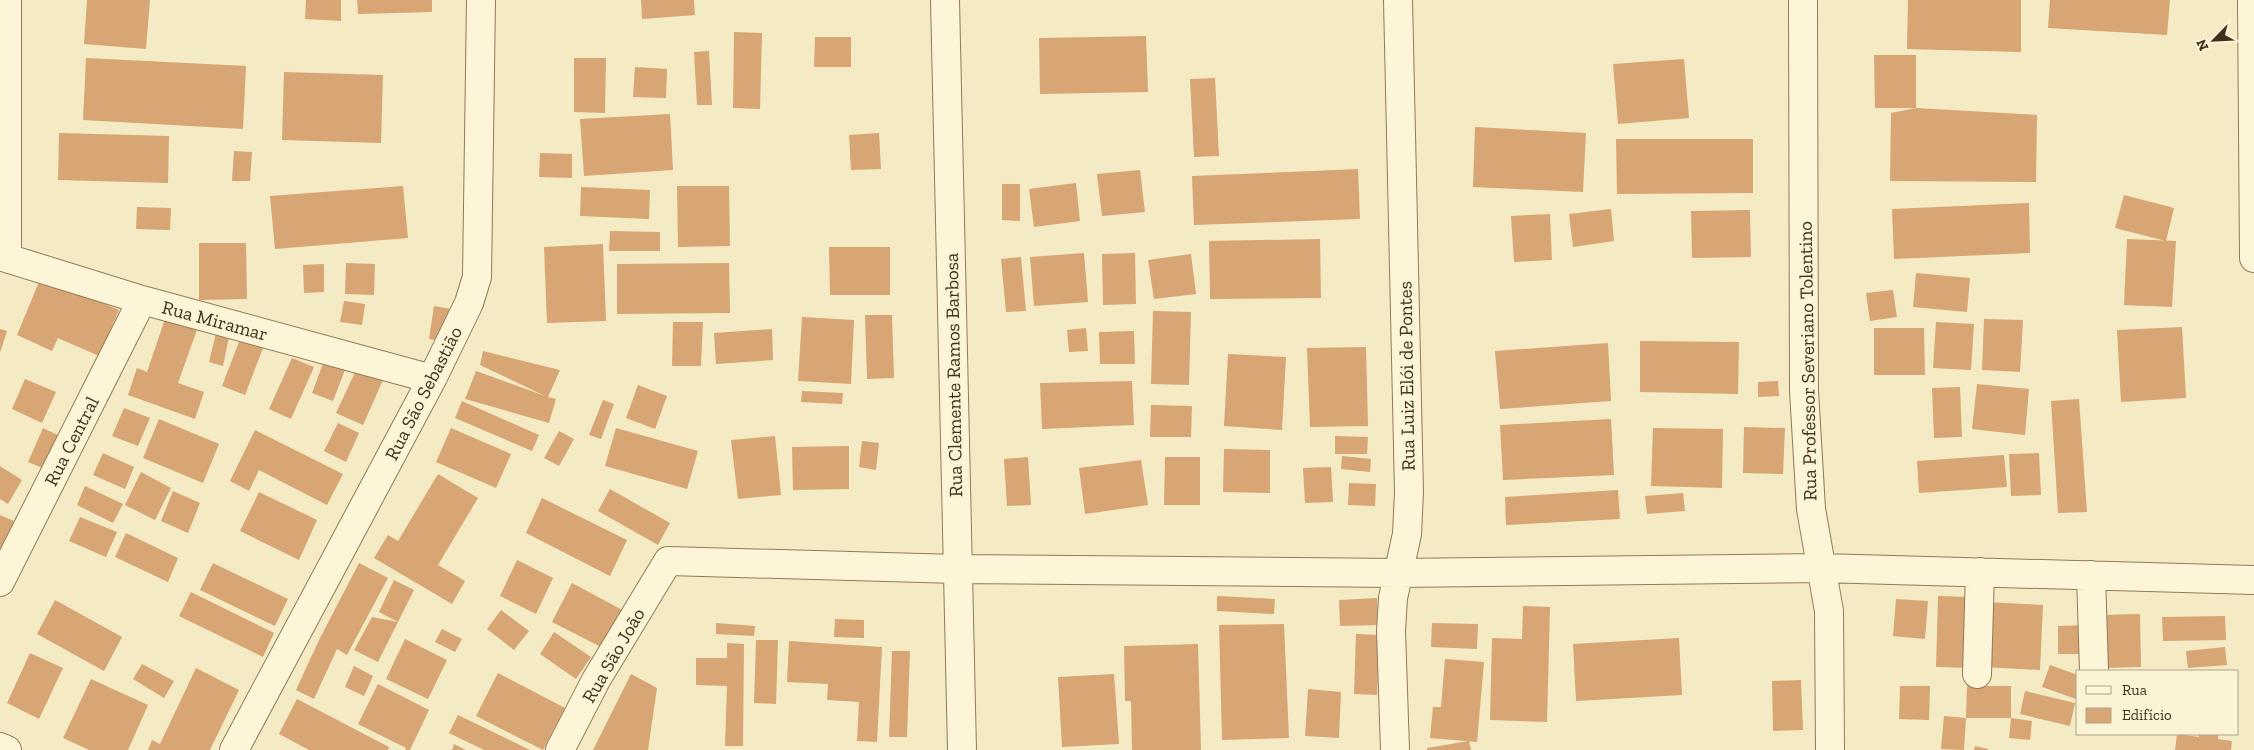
<svg xmlns="http://www.w3.org/2000/svg" width="2254" height="750" font-family="'Zilla Slab',serif">
	<style>
		.building { fill: #d7a674 }
		.lines { fill: none; stroke-linecap: round; stroke-linejoin: round }
		.street-casing { stroke: #917b57; stroke-width: 30 }
		.street { stroke: #fdf5d8; stroke-width: 28 }
		.labels { text-anchor: middle; stroke-width: 4.5; stroke-linejoin: round; paint-order: stroke }
		.street-label { font-size: 19px; fill: #3f311d; stroke: #faf3d4 }
	</style>
	<rect width="100%" height="100%" fill="#f4eac3"/>
	<!-- building -->
	<path class="building" d="M87 0H150L146 49 84 44Z
		M306 0H341V21L305 19Z
		M357 0H432V12L358 14Z
		M641 0H694L695 15 642 19Z
		M1908 0H2021V52L1907 49Z
		M2050 0H2170L2167 35 2048 28Z
		M734 32 762 33 760 109 733 108Z
		M1146 36 1148 92 1040 94 1039 38Z
		M815 37H851V67H814Z
		M709 51 712 105H697L694 52Z
		M1874 55H1916V108H1875Z
		M86 58 246 66 243 129 83 120Z
		M574 58H606L605 113 574 112Z
		M1684 59 1689 118 1618 124 1613 64Z
		M635 67 667 69 666 98 633 97Z
		M284 72 383 75 381 143 282 140Z
		M1215 78 1219 156 1194 157 1190 79Z
		M1916 108 2037 115 2036 182 1890 181 1891 113Z
		M670 114 673 170 584 176 580 119Z
		M1475 127 1586 133 1583 192 1473 187Z
		M59 133 169 136 168 183 58 180Z
		M879 133 881 169 851 170 849 135Z
		M1616 139H1753V193L1617 194Z
		M234 151 252 152 250 181H232Z
		M540 153 572 154V178L539 177Z
		M1358 169 1360 219 1194 225 1192 176Z
		M1140 170 1145 212 1102 216 1097 174Z
		M1076 183 1080 221 1034 227 1029 189Z
		M1002 184H1020V221L1002 220Z
		M403 186 408 238 275 249 270 196Z
		M677 186H729L730 246 678 247Z
		M581 187 650 190 649 219 580 216Z
		M2124 195 2174 208 2166 241 2115 228Z
		M2029 203 2030 253 1894 259 1892 209Z
		M137 207 171 208 170 230 136 229Z
		M1611 209 1614 241 1573 247 1569 214Z
		M1750 210 1751 257 1692 258 1691 211Z
		M1550 214 1552 260 1514 262 1511 216Z
		M610 231 660 232V251H609Z
		M1320 239 1321 298 1210 299 1209 241Z
		M2127 239 2176 241 2172 307 2124 305Z
		M199 243H246L247 299 199 300Z
		M603 244 606 321 547 323 544 247Z
		M829 247H890V295H830Z
		M1084 253 1088 302 1034 306 1030 257Z
		M1135 253 1136 304 1103 305 1102 254Z
		M1191 254 1196 294 1154 299 1148 260Z
		M1021 257 1026 311 1006 312 1001 259Z
		M346 263 375 264 374 295 345 294Z
		M729 263 730 313 617 314V264Z
		M324 264V292L304 293 303 265Z
		M1916 273 1970 278 1967 312 1913 307Z
		M41 277 119 310 99 356 58 338 52 351 17 335Z
		M1893 290 1897 317 1870 321 1866 293Z
		M344 301 365 304 362 325 340 322Z
		M434 306 451 309 446 342 429 339Z
		M1153 311 1191 312 1189 385 1151 384Z
		M167 313 199 324 178 383 204 392 195 419 128 395 137 368 147 372Z
		M865 315H892L894 378 867 379Z
		M802 317 854 320 851 384 798 381Z
		M1984 319 2023 320 2020 372 1982 370Z
		M673 322H703L701 366H672Z
		M1936 322 1974 324 1971 370 1933 368Z
		M2182 327 2186 398 2121 402 2117 330Z
		M1086 328 1088 351 1069 352 1067 330Z
		M1874 328H1924L1925 375H1874Z
		M0 329 7 331 0 353Z
		M772 329 773 360 716 364 714 333Z
		M1134 331 1135 364H1100L1099 332Z
		M216 333 229 337 223 366 209 362Z
		M240 339 263 348 245 395 222 386Z
		M1640 341 1739 342 1738 394 1640 392Z
		M1608 343 1611 401 1500 409 1495 351Z
		M1366 347 1368 426 1310 427 1307 348Z
		M483 351 560 370 548 397 556 399 549 423 465 399 476 371 545 396 480 365Z
		M1228 354 1286 357 1282 430 1224 426Z
		M292 358 314 367 291 419 269 409Z
		M324 361 345 370 333 401 312 393Z
		M357 368 383 380 363 425 336 413Z
		M25 379 56 392 42 423 12 409Z
		M1132 381 1134 425 1042 429 1040 383Z
		M1778 381 1779 396 1758 397V382Z
		M1977 384 2029 389 2025 435 1972 429Z
		M638 385 667 396 655 429 626 418Z
		M1960 387 1962 437 1934 438 1932 388Z
		M802 391 843 393 842 404 801 402Z
		M2079 399 2087 512 2058 513 2051 401Z
		M603 400 614 404 601 439 589 435Z
		M462 401 539 435 532 451 455 418Z
		M1151 405 1192 406 1191 437H1150Z
		M124 408 150 418 138 446 112 436Z
		M159 419 219 444 203 483 143 458Z
		M1611 419 1614 475 1503 480 1500 425Z
		M338 423 359 433 346 462 324 451Z
		M1744 427 1785 428 1783 474 1743 473Z
		M43 428 64 438 50 471 28 462Z
		M451 428 511 454 496 488 436 462Z
		M616 428 698 451 687 489 605 466Z
		M1653 428 1723 429 1722 488 1651 486Z
		M255 430 343 474 327 505 259 470 249 491 230 481Z
		M559 431 574 439 559 466 544 458Z
		M775 436 781 495 738 499 731 440Z
		M1335 436 1368 437 1367 454H1335Z
		M862 441 879 443 876 470 859 467Z
		M849 446V489L793 490 792 447Z
		M1224 449 1270 450V493L1223 492Z
		M103 453 134 467 125 489 93 475Z
		M2039 453 2041 495 2011 496 2009 454Z
		M2004 455 2007 487 1919 493 1917 461Z
		M1342 456 1371 459 1370 472 1341 469Z
		M1028 457 1031 505 1007 506 1004 459Z
		M1165 457H1200V505H1164Z
		M1141 460 1148 505 1085 514 1079 468Z
		M0 466 22 480 8 504 0 499Z
		M1331 467 1333 502 1305 503 1303 468Z
		M141 472 171 488 155 520 125 505Z
		M438 474 478 498 438 565 465 581 452 604 374 558 388 535 398 541Z
		M1349 483 1376 484 1375 506 1348 505Z
		M85 486 123 504 113 523 77 505Z
		M610 489 670 523 658 545 598 511Z
		M1618 490 1620 519 1506 525 1505 497Z
		M173 491 200 503 188 533 161 521Z
		M259 492 317 520 299 560 240 531Z
		M1683 493 1685 511 1647 514 1645 496Z
		M542 498 627 540 610 576 526 533Z
		M0 515 14 521 0 552Z
		M80 517 117 532 106 557 69 541Z
		M126 533 178 558 168 582 115 557Z
		M517 560 553 578 536 614 500 596Z
		M213 563 288 599 275 626 200 590Z
		M359 563 388 578 347 655 337 649 314 699 296 690 319 640Z
		M394 580 414 590 378 662 354 650 372 617 398 622 379 612Z
		M572 583 626 612 607 650 552 622Z
		M191 592 274 633 263 657 179 616Z
		M1217 596 1275 599 1274 614 1217 611Z
		M1938 596 1974 597 1972 668 1936 667Z
		M1377 598 1378 625 1340 626 1339 600Z
		M1896 599 1928 601 1925 639 1893 636Z
		M55 600 122 637 104 671 37 634Z
		M1985 602 2043 605 2040 670 1983 667Z
		M1523 606 1550 607 1547 722 1490 720 1492 638 1522 639Z
		M501 610 529 631 514 650 487 629Z
		M2140 614 2141 667 2103 668 2101 615Z
		M2225 616 2226 640 2163 641 2162 617Z
		M835 619 864 620V638L834 637Z
		M716 623 755 626 754 636 716 634Z
		M1432 623 1478 624 1477 649 1431 647Z
		M1284 624 1289 738 1222 740 1219 625Z
		M2085 625V654H2058V626Z
		M442 629 462 639 455 652 435 642Z
		M554 632 591 657 576 679 540 654Z
		M1356 634 1379 635 1377 695 1354 694Z
		M1679 638 1682 695 1576 701 1573 644Z
		M405 639 447 660 428 699 386 679Z
		M756 640H778L776 704 754 703Z
		M789 641 882 647 877 742 857 741 859 702 827 700 828 684 787 682Z
		M727 643 744 644 743 746H725L727 686 696 685V658H727Z
		M1198 644 1201 750H1132L1131 701H1125L1124 646Z
		M2225 647 2227 665 2188 668 2186 651Z
		M892 651H910L907 737H889Z
		M30 653 63 668 39 719 7 703Z
		M1445 659 1484 662 1477 742 1430 738 1433 707H1441Z
		M142 664 174 681 164 698 133 679Z
		M2050 665 2078 675 2076 699 2042 687Z
		M354 666 373 676 364 696 345 687Z
		M196 668 239 690 210 750H148L152 740 160 744Z
		M498 673 565 708 543 750 476 716Z
		M631 674 657 688 648 750H593Z
		M1114 674 1119 744 1062 747 1058 677Z
		M91 679 148 705 128 750H89L63 738Z
		M1801 680 1803 730 1773 731 1772 681Z
		M378 684 429 710 410 750H405L406 748 358 724Z
		M1900 686H1930L1929 720 1899 719Z
		M1967 686H2011V718H1966L1964 750 1941 749 1944 716 1966 718Z
		M1308 689 1341 692 1339 738 1305 736Z
		M2025 691 2075 703 2070 726 2020 714Z
		M297 699 389 747 388 750H309L279 734Z
		M458 715 530 750H484L449 733Z
		M2011 718 2032 721 2030 740 2009 738Z
		M2177 734 2199 737V734H2218V739L2232 741 2231 750H2175Z
		M1469 741 1471 750H1427V748Z
		M454 744 466 750H452Z
		M1975 746 1988 749V750H1974Z"/>
	<g class="lines">
		<!-- street casing -->
		<g class="street-casing">
			<path id="street" d="M7 0V258
				M945 0 962 750
				M1803 0 1804 391 1811 509 1829 611 1830 750
				M2252 0 2254 258
				M0 256 142 300 432 379
				M2091 575 2094 671
				M0 582 142 300
				M1977 674 1980 572
				M0 747 7 750
				M234 750 432 379 469 303 477 277 481 0
				M560 750 596 680 668 561 957 569 1398 573 1821 568 2254 580
				M1395 750 1391 631 1393 598 1407 534 1409 492 1398 0"/>
		</g>
		<!-- street -->
		<use href="#street" class="street"/>
	</g>
	<g class="labels">
		<!-- street labels -->
		<g class="street-label">
			<text transform="translate(215 320) rotate(15)" y="7">Rua Miramar</text>
			<text transform="translate(1807 361) rotate(-91)" y="7">Rua Professor Severiano Tolentino</text>
			<text transform="translate(953 375) rotate(-91)" y="7">Rua Clemente Ramos Barbosa</text>
			<text transform="translate(1406 376) rotate(-91)" y="7">Rua Luiz Elói de Pontes</text>
			<text transform="translate(423 393) rotate(-63)" y="7">Rua São Sebastião</text>
			<text transform="translate(71 441) rotate(-63)" y="7">Rua Central</text>
			<text transform="translate(613 655) rotate(-60)" y="7">Rua São João</text>
		</g>
	</g>
	<!-- legend -->
	<rect x="2076" y="670" width="162" height="65" fill="#faf3d4" stroke="#afa58b"/>
	<rect x="2086" y="686" width="25" height="8" fill="#fdf5d8" stroke="#afa58b"/>
	<text x="2122" y="695" font-size="15" fill="#3f311d">Rua</text>
	<rect x="2086" y="708" width="25" height="15" fill="#d7a674" stroke="#afa58b"/>
	<text x="2122" y="720" font-size="15" fill="#3f311d">Edifício</text>
	<!-- north arrow -->
	<g transform="translate(2214 40) rotate(246)" stroke="#faf3d4" stroke-width="4" paint-order="stroke">
	<path d="M0-4L9 19L0 12L-9 19Z" fill="#3f311d"/>
	<text y="-8" font-size="14" font-weight="bold" text-anchor="middle" fill="#3f311d">N</text>
	</g>
</svg>
